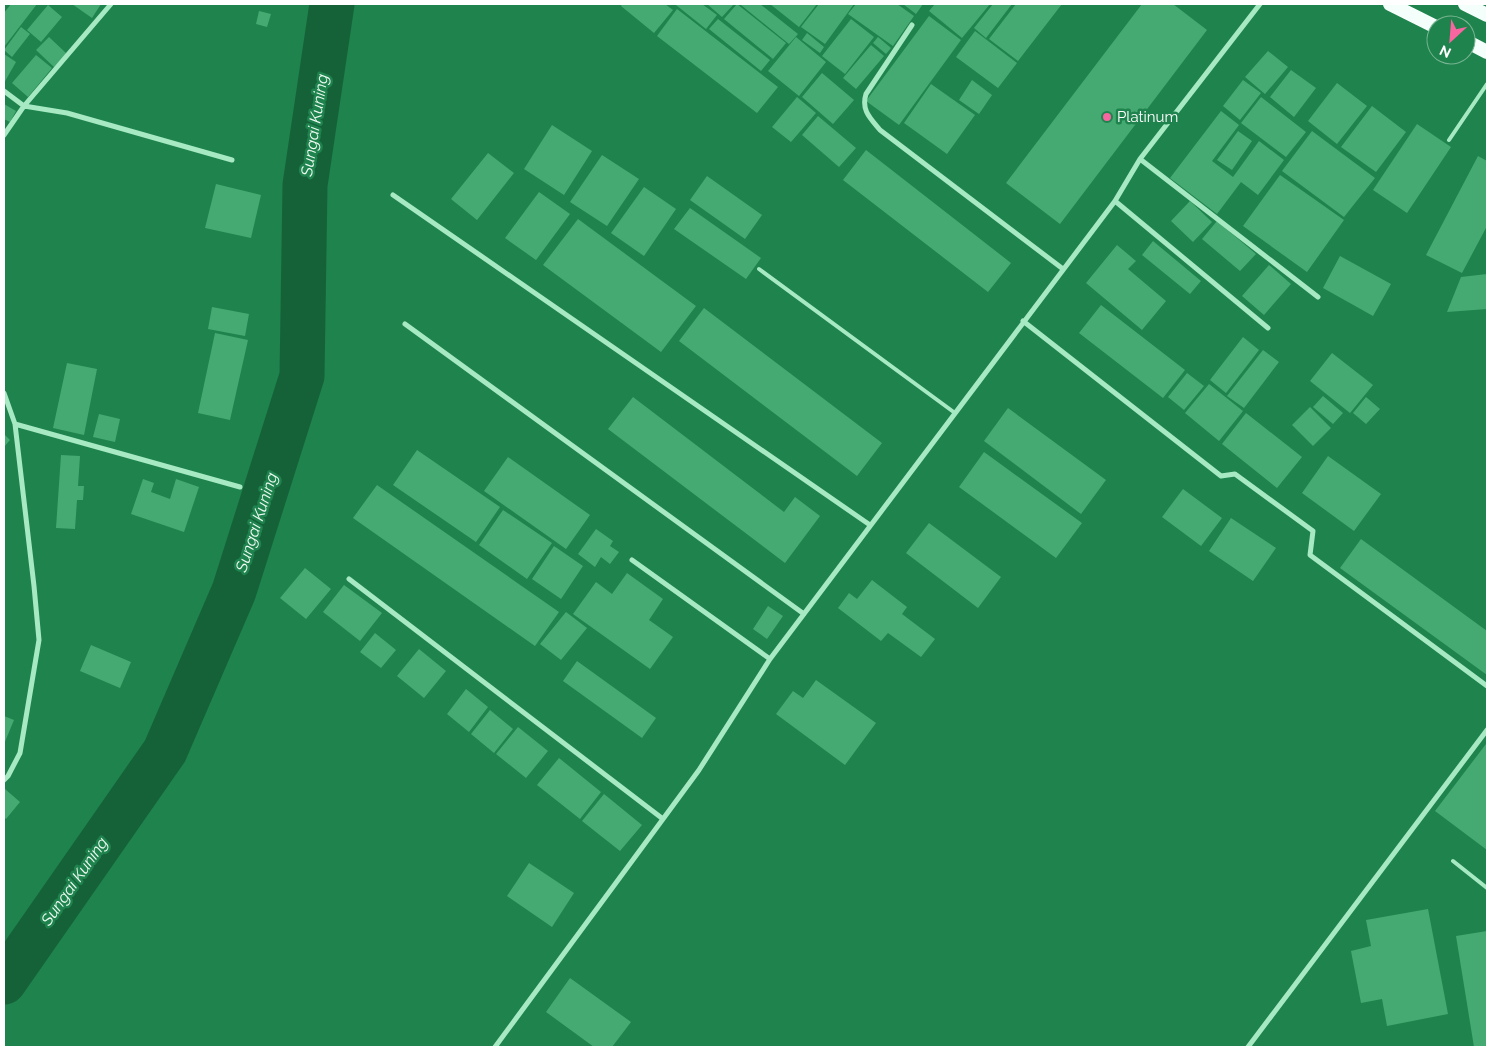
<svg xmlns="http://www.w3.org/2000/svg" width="1491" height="1051" font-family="Raleway,sans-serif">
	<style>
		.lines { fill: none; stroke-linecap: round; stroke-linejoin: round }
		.river { stroke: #156239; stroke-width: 45 }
		.building { fill: #44aa71 }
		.service { stroke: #a6e9c3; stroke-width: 4 }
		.minor { stroke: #a6e9c3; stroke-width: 5 }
		.trunk { stroke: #f4fefa; stroke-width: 14 }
		.poi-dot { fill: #f766a0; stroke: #1f834d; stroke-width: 2 }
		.labels { text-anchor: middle; stroke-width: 5; stroke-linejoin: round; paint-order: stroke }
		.poi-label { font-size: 15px; fill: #fff; stroke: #1f834d; text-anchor: start }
		.water-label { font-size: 16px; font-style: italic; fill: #f0fcf5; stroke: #1f834d }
	</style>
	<rect width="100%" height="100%" fill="#1f834d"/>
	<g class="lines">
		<!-- river -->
		<path class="river" d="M4 982 165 751 234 591 302 376 305 185 332 4"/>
	</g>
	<!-- building -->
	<path class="building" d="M11 4H37L4 47V13Z
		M72 4H101L92 18Z
		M622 4H665L673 10 654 33 621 6Z
		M678 4H702L717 15 706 29 676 5Z
		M707 4H734L722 17Z
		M737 4 786 43 773 59 724 19Z
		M742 4H760L798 34 789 44 741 5Z
		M770 4H817L799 27Z
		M819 4H854L825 44 801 27Z
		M856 4H897L914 16 893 46 848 14Z
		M903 4H923L916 14Z
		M935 4H990L962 38 929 11Z
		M993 4H1012L986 38 974 28Z
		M1016 4H1062L1018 61 989 39Z
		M1142 4H1173L1207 30 1060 224 1006 183Z
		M48 5 62 17 41 42 27 30Z
		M677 9 778 87 757 113 657 36Z
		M259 11 271 14 267 27 256 24Z
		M929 16 961 40 899 125 866 101Z
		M718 19 770 60 761 71 709 29Z
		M851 19 874 37 845 74 822 56Z
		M21 27 30 34 12 57 4 50Z
		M975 31 1017 63 998 88 956 57Z
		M807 33 824 47 820 53 802 40Z
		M49 37 67 54 54 67 36 50Z
		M796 37 826 62 799 96 768 71Z
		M878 37 891 48 886 54 873 43Z
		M871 45 884 56 856 89 843 78Z
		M1268 51 1288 67 1265 94 1245 77Z
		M4 54 16 62 4 83Z
		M36 55 52 68 28 97 12 83Z
		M1291 70 1316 88 1294 117 1270 97Z
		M822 73 854 100 833 124 802 97Z
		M972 80 992 95 979 114 959 100Z
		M1243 80 1261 93 1240 120 1223 106Z
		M1337 83 1367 106 1337 144 1308 121Z
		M931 84 975 115 947 154 904 123Z
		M797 97 816 113 791 142 772 127Z
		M1261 97 1306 132 1286 157 1241 123Z
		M4 104 16 111 10 122 4 119Z
		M1372 106 1406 132 1376 172 1341 147Z
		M1221 111 1239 125 1212 161 1233 177 1259 141 1284 160 1258 195 1241 182 1217 214 1170 178Z
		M818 116 856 148 839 167 802 135Z
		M1417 124 1451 147 1407 213 1373 190Z
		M552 125 592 151 564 195 524 169Z
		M1238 131 1252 141 1232 170 1217 160Z
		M1312 131 1375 178 1344 217 1282 171Z
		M866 150 1011 263 988 292 843 180Z
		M488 153 514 173 477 220 451 199Z
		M602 155 639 179 607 226 570 202Z
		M1478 156 1487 161V226L1462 273 1426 255Z
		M1280 175 1344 220 1307 272 1243 226Z
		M707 176 762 215 745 239 690 200Z
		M216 184 261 195 251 238 205 228Z
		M644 187 676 209 644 256 611 233Z
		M539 192 570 214 536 260 505 238Z
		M1190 201 1212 222 1193 242 1171 221Z
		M690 208 761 258 746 279 674 229Z
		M578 219 696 306 661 352 543 265Z
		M1217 221 1256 254 1240 271 1202 239Z
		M1153 241 1201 281 1190 294 1142 255Z
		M1117 245 1136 261 1128 269 1166 301 1142 330 1086 283Z
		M1340 256 1391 284 1373 316 1323 288Z
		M1269 265 1291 284 1264 315 1242 296Z
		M1487 274V309L1447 312 1461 277Z
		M1101 305 1185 370 1163 398 1079 333Z
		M212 307 249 314 245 336 208 329Z
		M704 308 882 443 857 476 679 341Z
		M215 333 248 340 230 420 198 413Z
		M1243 337 1259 350 1226 393 1210 380Z
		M1263 350 1279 362 1244 408 1227 396Z
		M1332 353 1373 385 1350 413 1310 381Z
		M67 363 97 369 84 435 53 428Z
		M1187 373 1204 386 1184 410 1168 397Z
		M1209 384 1243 411 1219 441 1185 413Z
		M1323 396 1343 413 1333 424 1313 407Z
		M633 397 784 512 795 497 820 516 785 563 608 429Z
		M1366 397 1380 409 1366 424 1353 413Z
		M1310 407 1331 428 1313 446 1292 425Z
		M1008 408 1106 480 1081 514 984 441Z
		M1246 413 1302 457 1277 488 1222 444Z
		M99 414 120 419 115 442 93 437Z
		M4 434 10 440 4 447Z
		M417 450 500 507 476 542 393 485Z
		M984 452 1082 523 1056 558 959 487Z
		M61 455 80 456 78 486H84L83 500H77L75 529 56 528Z
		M1328 456 1381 494 1354 531 1302 493Z
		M508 457 590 515 566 549 484 491Z
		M143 479 154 483 151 492 170 499 176 479 199 487 184 532 131 514Z
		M377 485 559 612 535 646 353 518Z
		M1183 489 1222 518 1201 546 1162 517Z
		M503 510 552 543 527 579 479 545Z
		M1231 518 1276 548 1253 581 1209 551Z
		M929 523 1001 577 978 608 906 553Z
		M596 529 613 541 610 546 619 552 610 564 601 557 595 567 578 554Z
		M1361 539 1487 631V675L1340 568Z
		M554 546 583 566 561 599 532 579Z
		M305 568 331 589 306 619 280 598Z
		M627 573 663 599 649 620 673 637 650 669 573 614 596 582 612 594Z
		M872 580 907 607 902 614 935 639 921 657 888 633 881 641 838 608 849 593 857 599Z
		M344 585 382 613 360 641 323 612Z
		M768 606 783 616 767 639 753 629Z
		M566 612 587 628 561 660 540 644Z
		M375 633 396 650 381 668 360 652Z
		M91 645 131 662 120 688 80 671Z
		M419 649 446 671 424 698 397 676Z
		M577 661 656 718 642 738 563 681Z
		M816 680 876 723 845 765 776 714 793 691 803 698Z
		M466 689 488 707 469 732 447 714Z
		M490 710 513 729 494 753 471 734Z
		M4 716 14 720 4 744Z
		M518 727 548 751 526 778 496 754Z
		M1486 744 1487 745V850L1435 811Z
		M559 758 601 792 580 819 537 785Z
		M5 789 20 802 6 819 4 817Z
		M604 794 642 825 620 851 582 821Z
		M529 863 574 893 552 927 507 896Z
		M1428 909 1448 1014 1387 1026 1382 999 1361 1003 1351 951 1371 946 1366 920Z
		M1487 931V1047H1474L1456 936Z
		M570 978 631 1022 612 1047H594L546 1012Z"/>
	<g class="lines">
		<!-- service -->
		<path class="service" d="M1449 140 1487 84
			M759 269 955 413
			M1453 861 1487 888"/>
		<!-- minor -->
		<path class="minor" d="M912 25 866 94C861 110 870 118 880 130L1063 269
			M4 91 24 106 67 113 232 160
			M4 135 24 106 111 4
			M1140 159 1318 297
			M393 195 870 525
			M1115 201 1268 328
			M1023 321 1221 476 1235 474 1313 531 1310 555 1487 686
			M405 324 804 614
			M4 393 15 424 34 586 39 640 20 753 8 776 4 780
			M15 424 240 487
			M632 560 770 659
			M349 579 663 819
			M495 1047 663 819 699 770 770 659 1115 201 1140 159 1260 4
			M1248 1047 1487 730"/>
		<!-- trunk -->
		<path class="trunk" d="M1390 4 1436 27
			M1465 4 1487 15
			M1466 41 1487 52"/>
	</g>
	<!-- markers -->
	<circle class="poi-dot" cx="1107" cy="117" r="5"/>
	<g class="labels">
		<!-- poi labels -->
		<g class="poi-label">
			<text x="1117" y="122">Platinum</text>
		</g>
		<!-- water labels -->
		<g class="water-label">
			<text transform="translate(314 125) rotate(-81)" y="6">Sungai Kuning</text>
			<text transform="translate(256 522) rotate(-72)" y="6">Sungai Kuning</text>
			<text transform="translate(74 881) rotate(-55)" y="6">Sungai Kuning</text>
		</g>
	</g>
	<!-- border -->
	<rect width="1491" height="1051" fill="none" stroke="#ffffff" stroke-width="10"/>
	<!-- north arrow -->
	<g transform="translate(1451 40) rotate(206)"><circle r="24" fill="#1f834d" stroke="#79b594"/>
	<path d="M0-4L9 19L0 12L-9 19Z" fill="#f766a0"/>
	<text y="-8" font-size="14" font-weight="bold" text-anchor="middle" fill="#ffffff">N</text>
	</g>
</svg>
